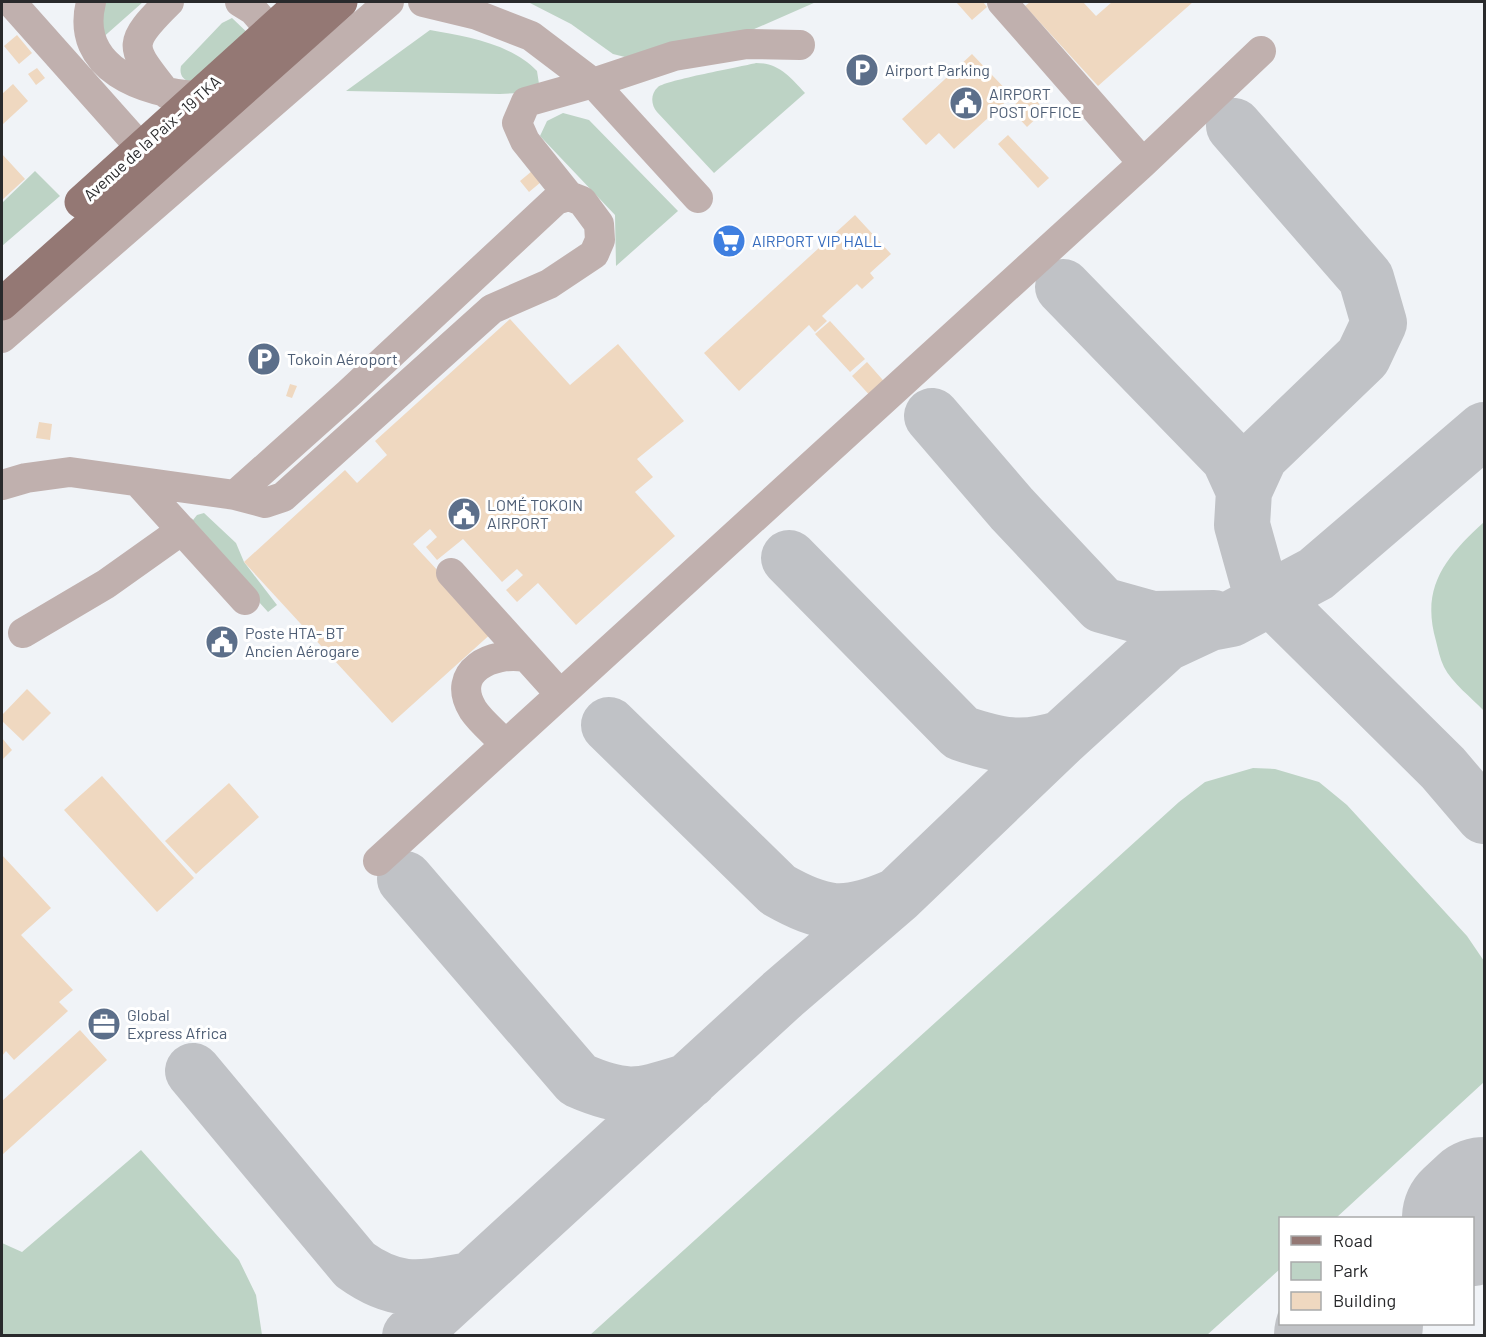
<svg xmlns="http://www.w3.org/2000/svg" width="1486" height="1337" font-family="Barlow,sans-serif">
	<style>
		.green { fill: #bdd3c5 }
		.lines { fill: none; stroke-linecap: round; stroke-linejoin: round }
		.taxiway { stroke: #c0c2c6; stroke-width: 56 }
		.runway { stroke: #c0c2c6; stroke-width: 136 }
		.building { fill: #efd8c0 }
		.minor { stroke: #c0b0ae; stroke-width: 30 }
		.major { stroke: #947874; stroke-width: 33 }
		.labels { text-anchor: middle; stroke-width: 6; stroke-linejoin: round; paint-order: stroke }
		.service-label { font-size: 16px; fill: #4e5e75; stroke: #fff; text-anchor: start }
		.street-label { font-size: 16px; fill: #292a2c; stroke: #fff }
		.shop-label { font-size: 16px; fill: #366cbe; stroke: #fff; text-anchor: start }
	</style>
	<rect width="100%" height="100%" fill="#f0f3f7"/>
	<!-- green -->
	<path class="green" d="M107 2H143L100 40 102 6Z
		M528 2H816L752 30 625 57 613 54 571 24Z
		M232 18 252 37 192 83C183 80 179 75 181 66L222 23Z
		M430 30C465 36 512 44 537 71L539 84 520 93 500 94 346 91Z
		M756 63C779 63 790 77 805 93L714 173 657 112C651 105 650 94 658 87 667 80 740 67 756 63Z
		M563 113 589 120 678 211 616 266 615 215 540 136 547 121Z
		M35 171 60 196 2 246V203Z
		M204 513 236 543 244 562 277 605 268 612 194 530 193 520 197 515Z
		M1484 522V711C1472 698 1452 683 1444 667 1440 659 1438 649 1436 641 1420 586 1447 556 1484 522Z
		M1253 768 1275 769 1319 782 1347 805 1467 936 1484 961V1082L1336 1218H1280V1269L1207 1335H590L1179 802 1205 782Z
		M141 1150 239 1260 256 1295 262 1335H2V1243L22 1252Z"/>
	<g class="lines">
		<!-- taxiway -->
		<path class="taxiway" d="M1234 126 1366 278 1379 323 1363 357 1260 456 1244 491 1242 525 1259 586 1443 768 1484 816
			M1063 287 1229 458 1244 491
			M932 416 1012 509 1102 605 1152 619 1214 618
			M789 558 961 733C999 746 1023 751 1062 738
			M609 725 778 890C824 916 845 918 894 897
			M405 879 578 1080C628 1102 640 1096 689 1081
			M193 1071 355 1265C398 1296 422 1288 471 1280
			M410 1336 783 994 897 896 1062 738 1165 644 1210 623 1231 619 1316 574 1484 430"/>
		<!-- runway -->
		<path class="runway" d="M1470 1218 1484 1205
			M1342 1336 1355 1324"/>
	</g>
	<!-- building -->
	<path class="building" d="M956 2H983L987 7 972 20Z
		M1030 2H1083L1096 16 1112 2H1193L1098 86 1025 6Z
		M17 35 32 53 19 64 4 46Z
		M972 54 1012 96 954 149 939 133 926 145 902 119Z
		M37 68 45 78 36 85 28 74Z
		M13 84 28 101 2 125V94Z
		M1028 92 1045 110 1027 127 1010 109Z
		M1008 135 1049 178 1038 188 998 144Z
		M2 154 25 179 2 200Z
		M532 171 541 182 529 192 520 181Z
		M855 215 891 254 870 273 874 278 862 289 857 284 822 316 827 321 815 332 809 325 739 391 704 353Z
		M510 319 570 385 618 344 684 421 637 459 653 477 635 492 675 536 576 625 538 583 517 602 506 590 523 575 517 569 502 582 463 539 437 560 426 547 437 537 430 529 413 544 494 631 392 723 244 562 345 470 357 483 387 455 375 441Z
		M830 321 865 359 850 372 815 334Z
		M867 362 889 387 874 400 852 376Z
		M290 384 297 386 292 398 286 396Z
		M39 422 52 424 50 440 36 438Z
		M27 689 51 713 23 741 2 721V715Z
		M2 738 12 750 2 760Z
		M102 776 194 878 157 912 64 810Z
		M229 783 259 817 196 874 165 841Z
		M2 855 51 908 21 935 73 990 59 1002 68 1011 14 1060 6 1051 2 1056Z
		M80 1030 107 1060 2 1155V1101Z"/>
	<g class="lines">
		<!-- minor -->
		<path class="minor" d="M11 2 141 148
			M91 2C74 69 145 93 197 96
			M240 2 253 10 286 48
			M423 2 477 15 531 36 593 83 698 198
			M1002 2 1143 163
			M167 94C131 47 124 46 169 2
			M2 338 389 2
			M138 482 245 600
			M2 485 26 478 70 472 235 495 265 503 283 497 492 309 549 284 594 254 600 240 599 224 582 201 569 196 525 141 517 123 526 102 593 83 674 56 747 44 800 45
			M235 495 348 394 556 200 569 196
			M451 573 560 694
			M23 633 106 584 182 530
			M505 744C495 733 481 722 473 710 449 671 493 651 525 657
			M378 861 1143 163 1261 51"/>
		<!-- major -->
		<path class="major" d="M81 202 302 2
			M2 304 341 2"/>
	</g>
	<!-- icons -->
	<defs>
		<g id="parking-disc" transform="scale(1.725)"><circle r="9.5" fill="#5c6f8a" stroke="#fff"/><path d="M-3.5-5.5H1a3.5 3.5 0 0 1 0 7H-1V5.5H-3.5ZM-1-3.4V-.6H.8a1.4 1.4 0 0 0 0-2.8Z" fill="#fff"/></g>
		<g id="civic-disc" transform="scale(1.725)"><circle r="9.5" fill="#5c6f8a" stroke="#fff"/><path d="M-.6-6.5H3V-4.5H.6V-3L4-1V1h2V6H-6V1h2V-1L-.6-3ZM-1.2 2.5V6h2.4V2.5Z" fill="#fff"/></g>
		<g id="supermarket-disc" transform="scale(1.725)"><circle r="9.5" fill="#3f7fe0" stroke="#fff"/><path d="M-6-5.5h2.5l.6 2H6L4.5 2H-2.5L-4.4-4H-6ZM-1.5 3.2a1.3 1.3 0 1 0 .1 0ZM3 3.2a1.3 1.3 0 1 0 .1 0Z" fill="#fff"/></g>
		<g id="office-disc" transform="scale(1.725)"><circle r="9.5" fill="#5c6f8a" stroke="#fff"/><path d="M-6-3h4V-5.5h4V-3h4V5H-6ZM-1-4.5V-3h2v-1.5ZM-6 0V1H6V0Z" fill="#fff"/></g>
	</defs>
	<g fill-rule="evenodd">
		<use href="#parking-disc" x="862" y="70"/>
		<use href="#civic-disc" x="966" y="103"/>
		<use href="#supermarket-disc" x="729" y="241"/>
		<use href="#parking-disc" x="264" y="359"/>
		<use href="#civic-disc" x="464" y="514"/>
		<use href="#civic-disc" x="222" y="642"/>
		<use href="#office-disc" x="104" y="1024"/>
	</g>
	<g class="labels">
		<!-- service labels -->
		<g class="service-label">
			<text x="885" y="76">Airport Parking</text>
			<text x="989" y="100">AIRPORT<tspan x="989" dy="18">POST OFFICE</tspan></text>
			<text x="287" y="365">Tokoin Aéroport</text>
			<text x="487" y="511">LOMÉ TOKOIN<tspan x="487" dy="18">AIRPORT</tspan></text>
			<text x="245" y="639">Poste HTA- BT<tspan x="245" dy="18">Ancien Aérogare</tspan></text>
			<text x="127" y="1021">Global<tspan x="127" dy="18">Express Africa</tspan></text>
		</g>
		<!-- street labels -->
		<g class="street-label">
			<text transform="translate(152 138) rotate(-42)" y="6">Avenue de la Paix - 19 TKA</text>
		</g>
		<!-- shop labels -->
		<g class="shop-label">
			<text x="752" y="247">AIRPORT VIP HALL</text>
		</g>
	</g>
	<!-- border -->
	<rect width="1486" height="1337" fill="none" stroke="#292a2c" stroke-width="6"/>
	<!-- legend -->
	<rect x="1279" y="1217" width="195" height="108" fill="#ffffff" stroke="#a9aaab" stroke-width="1.5"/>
	<rect x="1291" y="1236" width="30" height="9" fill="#947874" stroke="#a9aaab" stroke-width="1.5"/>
	<text x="1333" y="1247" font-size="18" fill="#292a2c">Road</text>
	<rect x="1291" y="1262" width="30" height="18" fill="#bdd3c5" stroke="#a9aaab" stroke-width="1.5"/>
	<text x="1333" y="1277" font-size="18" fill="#292a2c">Park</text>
	<rect x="1291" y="1292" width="30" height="18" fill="#efd8c0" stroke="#a9aaab" stroke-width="1.5"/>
	<text x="1333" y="1307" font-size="18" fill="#292a2c">Building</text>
</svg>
